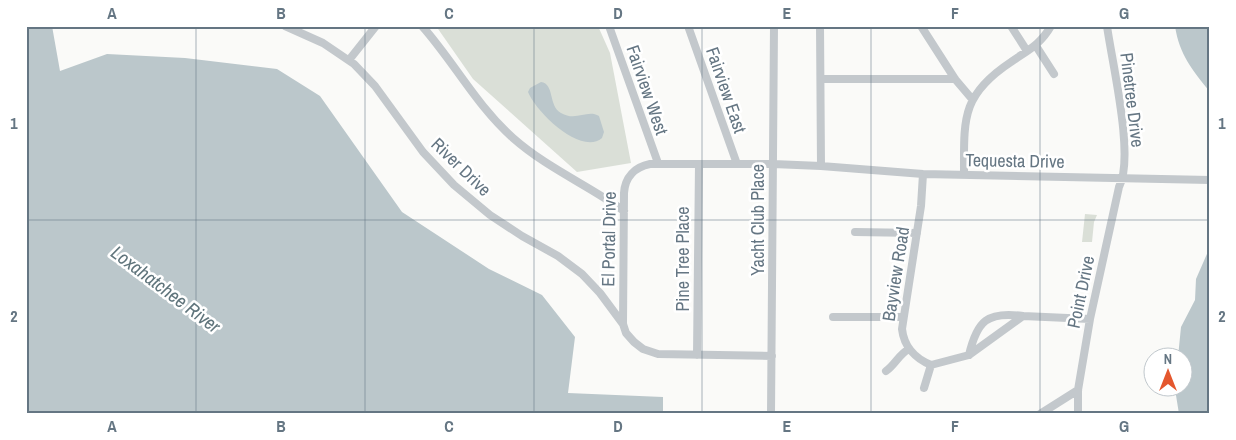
<svg xmlns="http://www.w3.org/2000/svg" width="1236" height="440" font-family="'Archivo Narrow',sans-serif">
	<style>
		.green { fill: #dadfd7 }
		.water { fill: #bbc7cb }
		.lines { fill: none; stroke-linecap: round; stroke-linejoin: round }
		.minor { stroke: #c3c8cc; stroke-width: 8 }
		.grid { fill: none; stroke: #657683; stroke-width: 1; stroke-opacity: 0.55 }
		.labels { text-anchor: middle; stroke-width: 5; stroke-linejoin: round; paint-order: stroke }
		.street-label { font-size: 18px; fill: #657683; stroke: #fff }
		.water-label { font-size: 19px; font-style: italic; fill: #60757c; stroke: #fff }
		.neatline { fill: none; stroke: #657683; stroke-width: 2 }
		.grid-label { font-size: 16px; text-anchor: middle; font-weight: bold; fill: #657683 }
	</style>
	<rect width="100%" height="100%" fill="#fafaf8"/>
	<!-- green -->
	<path class="green" d="M436 26H598L610 53 631 163 577 172 473 79Z
		M1085 214 1097 215 1094 222 1092 242H1082Z"/>
	<!-- water -->
	<path class="water" d="M26 26H52L60 71 107 54 185 58 277 69 320 96 402 212 489 269 542 295 575 337 568 393 663 397V411L573 412 571 414H26Z
		M1175 26H1210V92C1193 71 1179 54 1175 26Z
		M541 82C555 84 548 106 561 113 576 122 587 109 599 116L604 132 602 138C581 156 536 112 528 92L530 88Z
		M1210 247V414H1179L1175 389V388H1184V358L1178 357 1181 327 1195 300 1196 279Z"/>
	<g class="lines">
		<!-- minor -->
		<path class="minor" d="M285 26 323 43 354 64 375 86 423 152 454 185 490 215 522 236 558 256 582 274 600 293 623 324
			M422 26C454 62 476 105 513 138 547 168 588 185 624 211
			M609 26 658 163
			M688 26 737 164
			M820 26 821 166
			M921 26 955 79 972 99
			M1011 26 1027 51
			M1036 46 1054 74
			M349 60 376 26
			M821 79H955
			M923 174 921 206 902 329C904 347 916 359 931 365
			M964 174C964 119 961 95 1011 62 1028 50 1040 45 1051 26
			M855 232 917 233
			M833 317H903
			M697 355 699 164
			M969 355C977 321 987 311 1023 316
			M772 356 658 354 643 349 634 342 626 333 623 324 624 193C625 177 635 167 650 164H773L821 166 923 174 1210 180
			M886 371C895 365 899 354 909 349
			M924 388 931 365 969 355 1023 316 1090 319
			M771 414 774 26
			M1040 414 1078 390
			M1078 414V390L1090 319 1119 187C1135 157 1112 63 1107 26"/>
	</g>
	<!-- grid -->
	<path class="grid" d="M196 26V414M365 26V414M534 26V414M702 26V414M871 26V414M1040 26V414M26 220H1210"/>
	<g class="labels">
		<!-- street labels -->
		<g class="street-label">
			<text transform="translate(647 90) rotate(71)" y="6">Fairview West</text>
			<text transform="translate(726 90) rotate(71)" y="6">Fairview East</text>
			<text transform="translate(1132 100) rotate(83)" y="6">Pinetree Drive</text>
			<text transform="translate(1015 161) rotate(1)" y="6">Tequesta Drive</text>
			<text transform="translate(461 167) rotate(44)" y="6">River Drive</text>
			<text transform="translate(758 220) rotate(-90)" y="6">Yacht Club Place</text>
			<text transform="translate(609 239) rotate(-89)" y="6">El Portal Drive</text>
			<text transform="translate(683 259) rotate(-90)" y="6">Pine Tree Place</text>
			<text transform="translate(896 274) rotate(-81)" y="6">Bayview Road</text>
			<text transform="translate(1081 292) rotate(-78)" y="6">Point Drive</text>
		</g>
		<!-- water labels -->
		<g class="water-label">
			<text transform="translate(166 289) rotate(37)" y="7">Loxahatchee River</text>
		</g>
	</g>
	<!-- border -->
	<rect width="1236" height="440" fill="none" stroke="#ffffff" stroke-width="55"/>
	<!-- north arrow -->
	<g transform="translate(1168 372)"><circle r="24" fill="#ffffff" stroke="#c1c8cd"/>
	<path d="M0-4L9 19L0 12L-9 19Z" fill="#e4572e"/>
	<text y="-8" font-size="14" font-weight="bold" text-anchor="middle" fill="#657683">N</text>
	</g>
	<rect x="28" y="28" width="1180" height="384" class="neatline"/>
	<g class="grid-label">
		<text x="112" y="19">A</text>
		<text x="281" y="19">B</text>
		<text x="449" y="19">C</text>
		<text x="618" y="19">D</text>
		<text x="787" y="19">E</text>
		<text x="955" y="19">F</text>
		<text x="1124" y="19">G</text>
		<text x="14" y="129">1</text>
		<text x="1222" y="129">1</text>
		<text x="14" y="322">2</text>
		<text x="1222" y="322">2</text>
		<text x="112" y="432">A</text>
		<text x="281" y="432">B</text>
		<text x="449" y="432">C</text>
		<text x="618" y="432">D</text>
		<text x="787" y="432">E</text>
		<text x="955" y="432">F</text>
		<text x="1124" y="432">G</text>
	</g>
</svg>
